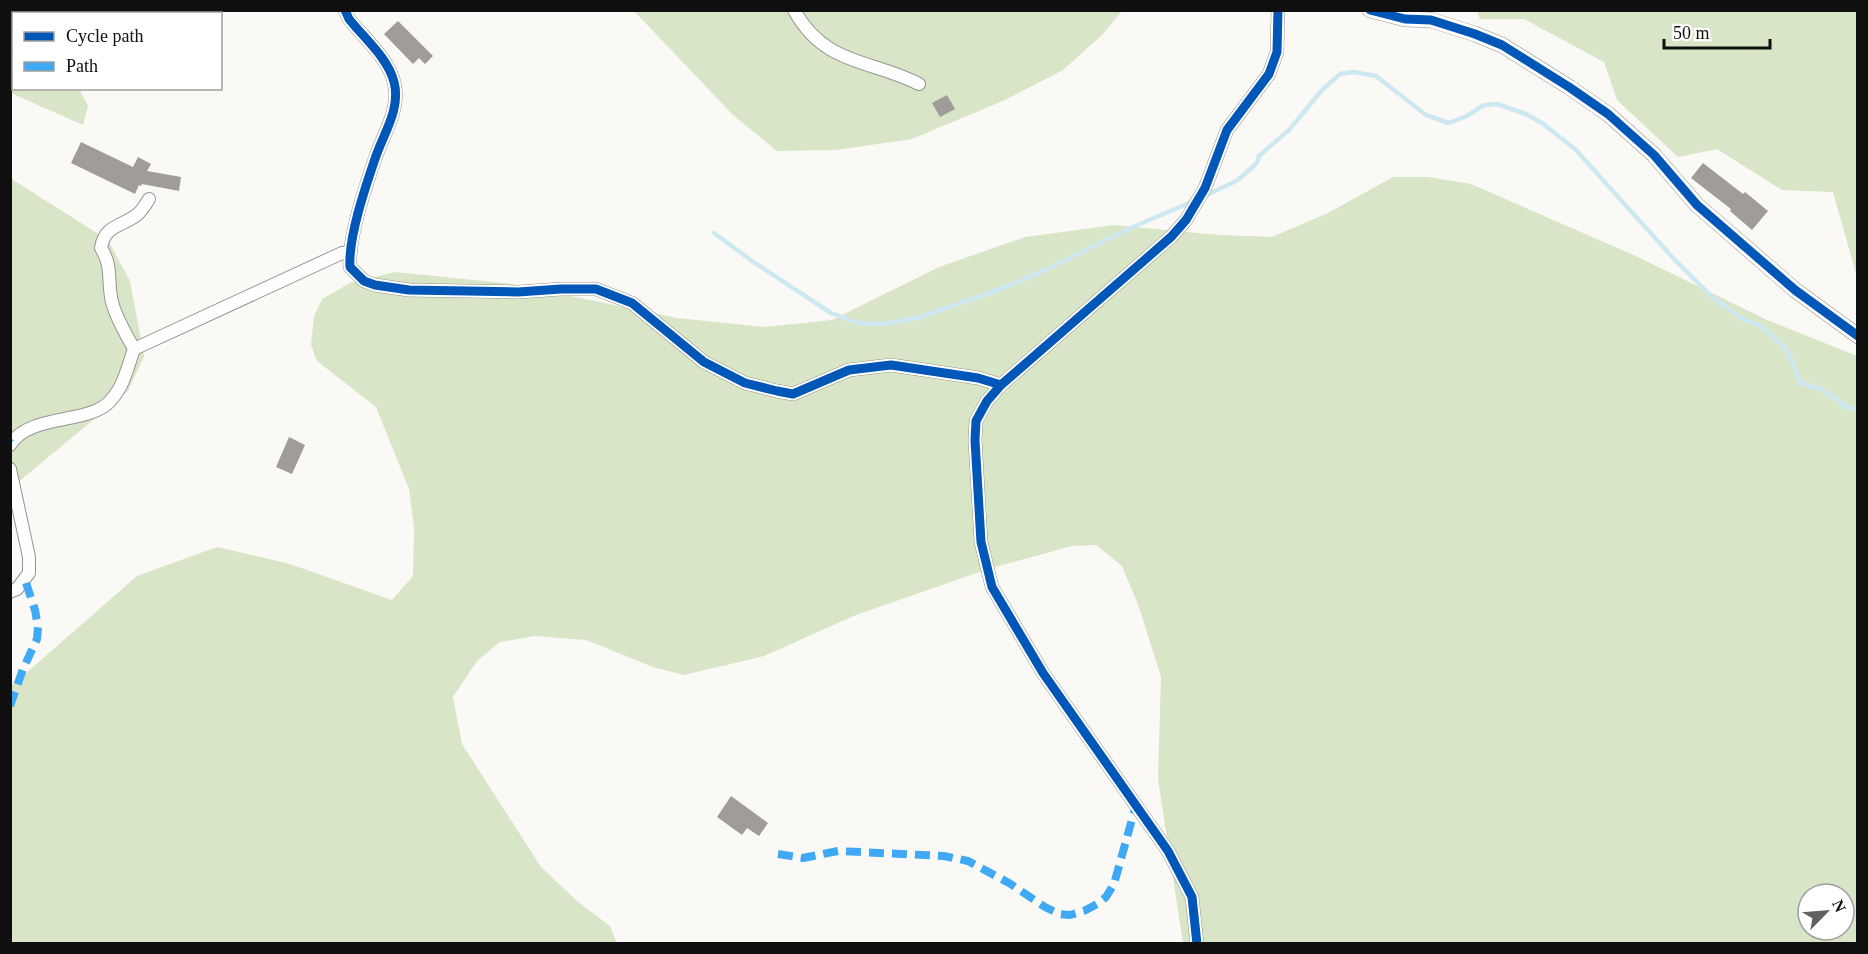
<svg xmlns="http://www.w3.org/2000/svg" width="1868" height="954" font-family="Georgia,serif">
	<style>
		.forest { fill: #d8e5c6; fill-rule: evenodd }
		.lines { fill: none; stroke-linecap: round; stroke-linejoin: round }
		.stream { stroke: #cee8f2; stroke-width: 4.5 }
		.building { fill: #9f9c9a }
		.minor-casing { stroke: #959493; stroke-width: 14 }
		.tertiary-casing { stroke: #959493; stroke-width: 16 }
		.minor { stroke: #fefefe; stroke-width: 12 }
		.tertiary { stroke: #fefefe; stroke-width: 15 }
		.quiet { stroke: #3fa9f5; stroke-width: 8; stroke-dasharray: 15 8; stroke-linecap: butt }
		.cycleway-casing { stroke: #fff; stroke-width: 13 }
		.cycleway { stroke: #0057b8; stroke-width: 9 }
	</style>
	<rect width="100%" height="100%" fill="#fbf9f5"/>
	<!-- forest -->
	<path class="forest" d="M634 11H1122L1101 36 1063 70 1005 100 912 139 836 150 777 151 733 115Z
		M1477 11H1857V277L1833 192 1782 190 1717 149 1678 157 1617 100 1604 62 1524 19H1480Z
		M10 19 14 20V88L79 89 88 106 83 125 11 93Z
		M1393 177H1428L1471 184 1638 257 1765 319 1857 356V943H1183L1158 779 1161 677 1139 607 1122 566 1096 545 1072 546 991 568 856 615 764 656 684 675 653 667 586 640 535 636 500 642 477 661 453 697 462 744 541 867 577 901 610 926 617 943H11L10 687 137 576 217 547 290 564 392 600 413 576 414 527 409 489 376 407 317 361 311 345 314 316 322 299 350 283 395 272 512 284 677 318 765 327 832 320 939 267 1025 237 1114 225 1219 235 1272 237 1328 213ZM1808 894H1844V930H1808Z
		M10 178 108 240 130 281 144 356 128 391 11 488Z"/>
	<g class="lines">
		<!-- stream -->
		<path class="stream" d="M1205 196 1238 180 1257 163 1259 156 1289 130 1323 89 1340 74 1353 72 1376 76 1426 115 1449 123 1467 116 1484 105 1497 104 1526 114 1542 123 1575 149 1674 259 1711 296 1741 318 1761 326 1786 348 1801 383 1821 389 1845 406 1858 410
			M714 233 752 261 831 313 858 323 883 324 917 318 1001 289 1056 265 1133 227 1194 201"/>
	</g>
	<!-- building -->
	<path class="building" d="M398 21 433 56 425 64 419 58 413 64 384 34Z
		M947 95 955 109 940 117 932 103Z
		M81 142 133 167 138 157 151 164 147 171 181 177 179 191 142 184 141 186 139 185 135 194 71 163Z
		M1703 163 1743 194 1745 192 1768 211 1752 230 1730 211 1731 209 1691 178Z
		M289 437 305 445 292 474 276 467Z
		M731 796 768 823 759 836 747 828 742 835 717 817Z"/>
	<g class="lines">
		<!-- minor casing -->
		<g class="minor-casing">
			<path id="minor" d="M345 10 349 19C364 38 388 58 394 82 401 108 384 133 376 156 366 185 348 237 350 267L364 281 375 285 409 290 518 292 561 289H596L632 303 704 362 745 383 777 391 793 394 849 370 891 365 978 378 1001 385
				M794 10C825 66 870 59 919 84
				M134 349C126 334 116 318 112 302 107 281 113 267 101 248 105 224 122 227 138 214 142 210 146 204 149 199
				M10 445C29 413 91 425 111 400 124 386 128 366 134 349L342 253 350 252
				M10 469 29 557V573L17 589 10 592
				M1197 944 1192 897 1168 851 1043 673 992 587 981 542 975 440 976 421 987 401 1001 385 1171 237 1186 220 1205 188 1227 130 1269 74 1277 52 1278 10"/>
		</g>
		<!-- tertiary casing -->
		<g class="tertiary-casing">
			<path id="tertiary" d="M1370 10 1405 19 1431 20 1475 34 1502 45 1569 87 1608 114 1654 155 1697 205 1795 290 1858 336"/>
		</g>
		<!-- minor -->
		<use href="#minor" class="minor"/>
		<!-- tertiary -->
		<use href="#tertiary" class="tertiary"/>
		<!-- quiet -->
		<path class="quiet" d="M10 442 11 443
			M10 706 23 669 37 639 38 627 35 610 25 580
			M778 854 803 858 838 851 944 856 968 861 1009 883 1045 907 1059 914 1070 915 1084 911 1097 904 1106 897 1114 884 1136 805"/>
		<!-- cycleway casing -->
		<g class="cycleway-casing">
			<path id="cycleway" d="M345 10 349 19C364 38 388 58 394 82 401 108 384 133 376 156 366 185 348 237 350 267L364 281 375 285 409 290 518 292 561 289H596L632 303 704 362 745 383 777 391 793 394 849 370 891 365 978 378 1001 385
				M1370 10 1405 19 1431 20 1475 34 1502 45 1569 87 1608 114 1654 155 1697 205 1795 290 1858 336
				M1197 944 1192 897 1168 851 1043 673 992 587 981 542 975 440 976 421 987 401 1001 385 1171 237 1186 220 1205 188 1227 130 1269 74 1277 52 1278 10"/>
		</g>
		<!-- cycleway -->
		<use href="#cycleway" class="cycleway"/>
	</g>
	<!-- border -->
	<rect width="1868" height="954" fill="none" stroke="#0f0f0f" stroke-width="24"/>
	<!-- legend -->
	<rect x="12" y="12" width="210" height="78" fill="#ffffff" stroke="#9f9f9f" stroke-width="1.5"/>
	<rect x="24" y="32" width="30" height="9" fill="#0057b8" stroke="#9f9f9f" stroke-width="1.5"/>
	<text x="66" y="42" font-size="18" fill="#0f0f0f">Cycle path</text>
	<rect x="24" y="62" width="30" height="9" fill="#3fa9f5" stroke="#9f9f9f" stroke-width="1.5"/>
	<text x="66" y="72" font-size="18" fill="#0f0f0f">Path</text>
	<!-- north arrow -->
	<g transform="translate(1826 912) rotate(65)"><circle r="28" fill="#ffffff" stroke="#9f9f9f" stroke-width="1.5"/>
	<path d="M0-4.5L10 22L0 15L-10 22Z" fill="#626160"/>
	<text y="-9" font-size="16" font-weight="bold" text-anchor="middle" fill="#0f0f0f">N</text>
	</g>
	<!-- scale -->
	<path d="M1664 39v9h106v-9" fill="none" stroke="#0f0f0f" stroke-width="3"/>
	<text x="1673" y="39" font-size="18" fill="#0f0f0f" stroke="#ffffff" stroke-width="4.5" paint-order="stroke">50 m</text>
</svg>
